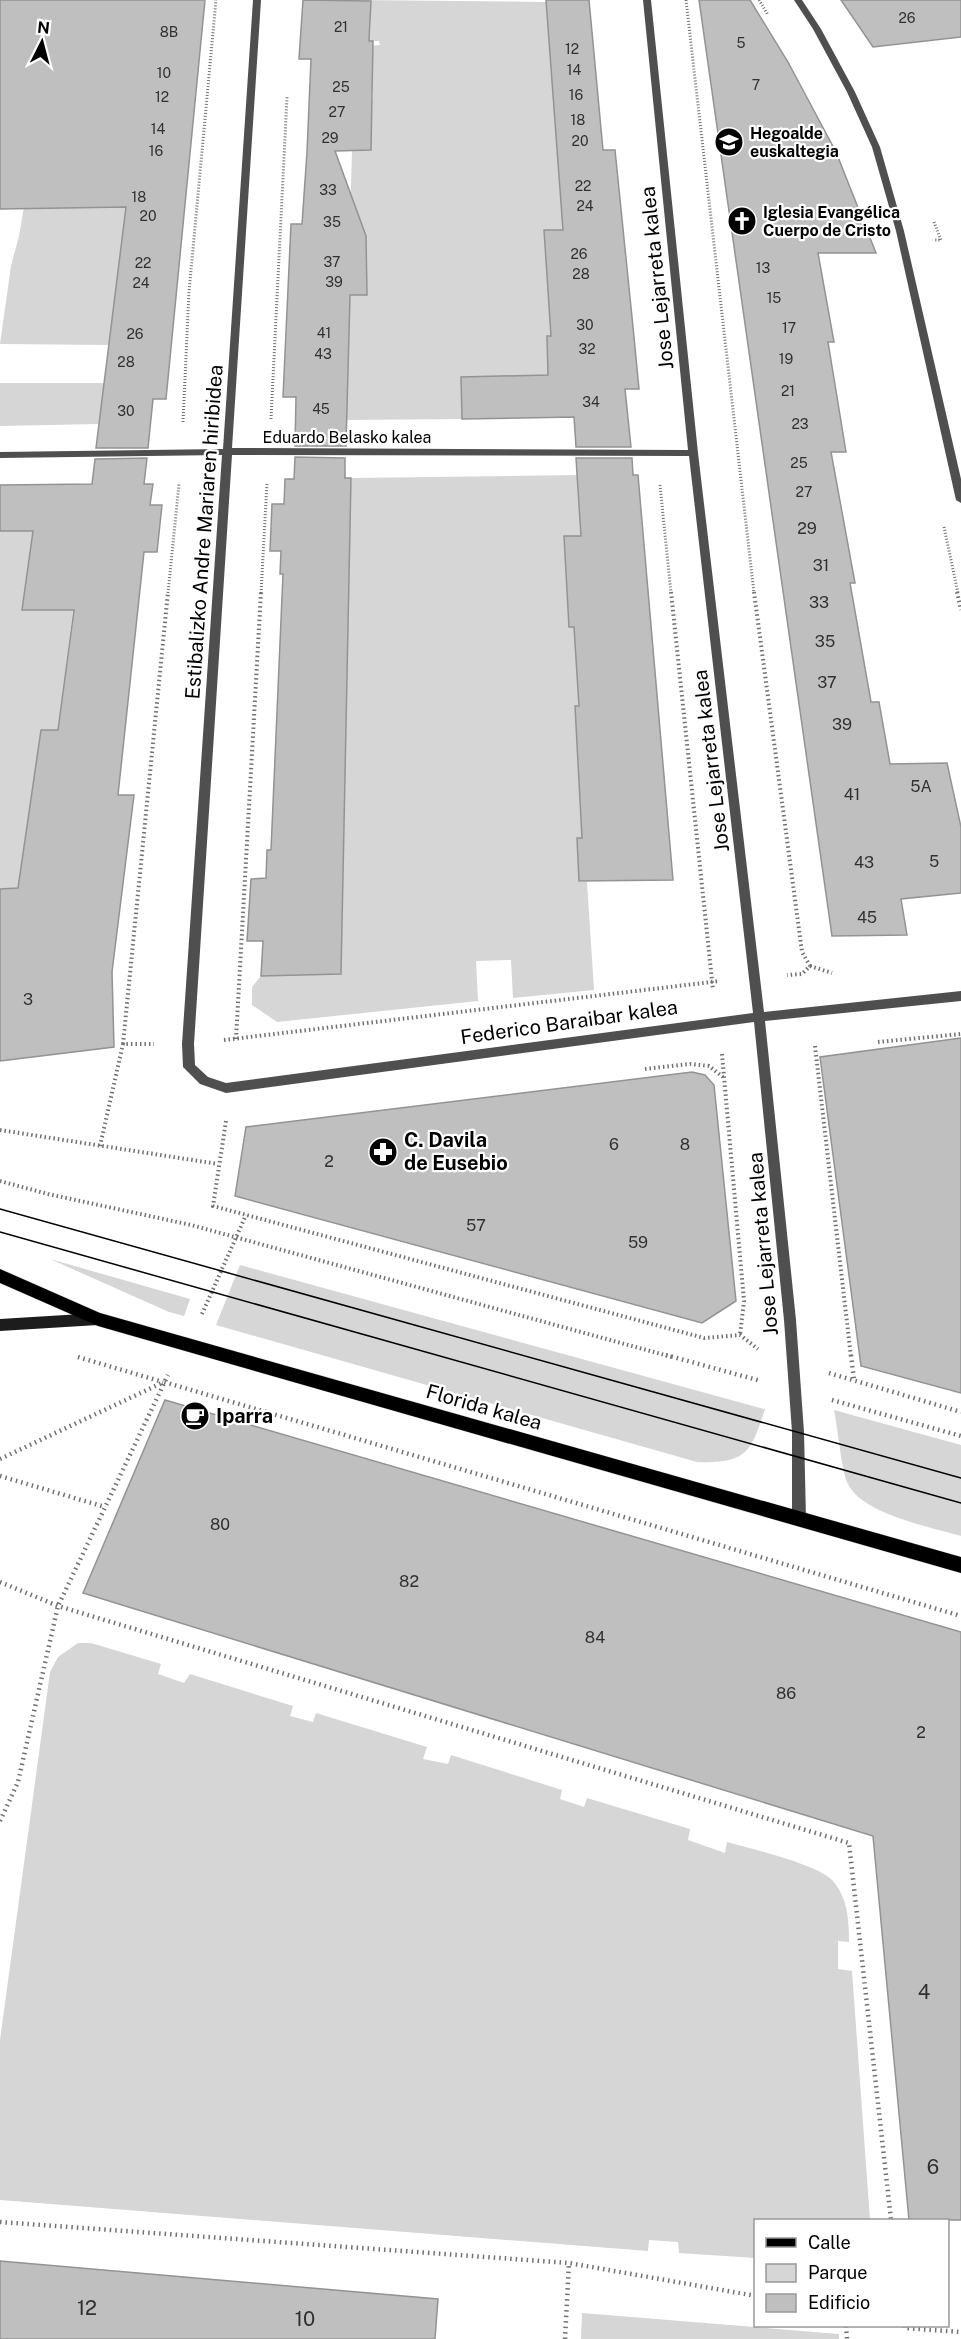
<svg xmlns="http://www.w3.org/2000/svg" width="961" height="2339" font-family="'Public Sans',sans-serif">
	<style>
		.green { fill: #d6d6d6 }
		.building { fill: #bfbfbf; stroke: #939393; stroke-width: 1.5 }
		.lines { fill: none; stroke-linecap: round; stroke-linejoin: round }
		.primary-casing { stroke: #dbdbdb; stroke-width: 1 }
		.path-far2 { stroke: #717171; stroke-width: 3; stroke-dasharray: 1 2; stroke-linecap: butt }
		.path-far1 { stroke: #717171; stroke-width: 4; stroke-dasharray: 1.5 3; stroke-linecap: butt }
		.path { stroke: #717171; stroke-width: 4.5; stroke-dasharray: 1.5 4; stroke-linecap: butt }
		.street { fill: #4f4f4f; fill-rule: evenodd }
		.secondary { fill: #1c1c1c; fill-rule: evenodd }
		.primary { fill: #000; fill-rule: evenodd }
		.tram { stroke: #000; stroke-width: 1.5 }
		.labels { text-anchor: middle; stroke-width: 4.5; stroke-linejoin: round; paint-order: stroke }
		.far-number-label { font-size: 14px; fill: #303030 }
		.far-poi-label { font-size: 16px; font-weight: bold; fill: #000; stroke: #fff; text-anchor: start }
		.far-street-label { font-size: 16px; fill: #000; stroke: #fff }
		.number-label { font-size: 16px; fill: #303030 }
		.street-label { font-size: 20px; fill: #000; stroke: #fff }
		.poi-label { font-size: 20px; font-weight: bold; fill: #000; stroke: #fff; text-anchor: start }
		.near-number-label { font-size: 20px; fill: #303030 }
	</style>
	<rect width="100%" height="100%" fill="#fff"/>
	<!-- green -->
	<path class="green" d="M356 0 547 2 564 230 544 231 557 418H483L481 376 461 377 462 419 346 420 349 295 367 294V272L361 221 359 218H350L352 151 371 150 372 124 366 100 373 99V75H353L370 46 380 45 379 41H370L371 1Z
		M24 207H126L110 345 0 344 11 266 19 236Z
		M0 383H105L99 424 0 426Z
		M577 475 581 536 564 537 569 627H580L577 679 579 706 575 707 582 838H577L579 882H587L594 990 513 998 511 960 476 961 478 1001 277 1022 252 1005V987L261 976 341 974 351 478Z
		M40 485 22 610H73L58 730H41L27 827 31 888 0 889V531H31Z
		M50 1259 190 1299 184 1316 169 1312Z
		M240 1265 764 1409H765C751 1452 747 1464 697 1462L216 1325Z
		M834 1410 961 1445V1536C931 1527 860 1514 847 1482 841 1467 838 1429 834 1410Z
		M78 1643H91L161 1664 158 1674 184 1683 190 1674 293 1706 290 1716 313 1722 316 1713 427 1747 423 1759 448 1764 451 1755 562 1790 560 1799 584 1807 587 1798 690 1829 688 1840 725 1853 727 1842C752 1849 817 1864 832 1880 848 1897 849 1921 849 1942L838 1941V1969L852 1971 870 2220H756L755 2258 679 2253 678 2242 649 2240 648 2251 0 2200V2040L50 1672 58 1657Z
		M582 2313 839 2334V2339H581Z"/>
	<!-- building -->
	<path class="building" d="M0 0H205L166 399H153L148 448H96L126 207 0 209Z
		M303 0 371 1 369 41H373L371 150 335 151 366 236 367 295H350L346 446H295L296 397H283L291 224H302L307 152 311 59H299Z
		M546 0H589L603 150H615L633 327 639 389H625L631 447H576L574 417 462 419 461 377 548 375 547 336H551L544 230H563Z
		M699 0H750L788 62 836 152 876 253H818L834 342H828L846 452H831L855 583H850L871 702H879L890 764 947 763 961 827V893L901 899 907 935 832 936Z
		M841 0H961V37L873 47Z
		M295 457 345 458V478H351L341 974 261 976 263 941H247L251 879 266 878 267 850H271L283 574H280L281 551H270L272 504H284L285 479H294Z
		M147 458 144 484H153L150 505H162L157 552H144L118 795H134L112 972 114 1047 0 1061V889L18 888 41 730H58L74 610H22L33 531H0V485L92 484 95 459Z
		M576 458H632L633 475H638L673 880 579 881 577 838H582L575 706H579L574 627H569L564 536H581Z
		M961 1038V1393L861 1366 820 1057Z
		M692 1072 705 1075 714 1085 736 1301 702 1323 235 1196 246 1127Z
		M165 1400 961 1632V2220H909L873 1836 83 1593Z
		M0 2261 438 2299 435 2339H0Z"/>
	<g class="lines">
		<!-- primary casing -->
		<g class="primary-casing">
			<path id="primary" d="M0 1269 100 1313 961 1557V1573L98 1326 0 1283Z"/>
		</g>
		<!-- path-far2 -->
		<path class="path-far2" d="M686 0 754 593
			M759 0 768 15
			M934 222 941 240H934
			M271 419 287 97
			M183 422 189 292 216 0
			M660 485 671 593
			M944 527 958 593
			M168 593 179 484
			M261 593 267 483"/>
		<!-- path-far1 -->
		<path class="path-far1" d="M671 592 713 990
			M754 592 802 952 810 966 802 974 787 975
			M957 592 961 610
			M810 966 832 973
			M236 1039 261 592
			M224 1040 720 981
			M878 1042 961 1034
			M123 1044 168 592
			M815 1046 851 1357
			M722 1054 744 1301 740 1335
			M645 1069 690 1064 709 1066 723 1077
			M226 1121 213 1206 704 1338 740 1335 758 1349
			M0 1130 218 1164
			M100 1146 123 1044H154
			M0 1181 48 1194 191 1225 672 1357
			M202 1314 246 1215"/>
		<!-- path -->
		<path class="path" d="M666 1355 761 1381
			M851 1355 854 1380
			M78 1357 163 1382
			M829 1373 961 1412
			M832 1400 961 1436
			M0 1459 164 1382 961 1616
			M0 1476 105 1507
			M0 1582 58 1606 849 1843 891 2220
			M0 1821 18 1782 58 1606 168 1375
			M0 2222 569 2263 756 2296
			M846 2326 847 2339
			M904 2326V2328L961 2332
			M565 2339 569 2263"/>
		<!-- street -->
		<path class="street" d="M253 0H261L232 448 688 450 643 0H651L698 453 764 1012 961 991V1001L765 1021 796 1320 804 1432 806 1519 804 1523 799 1525 794 1523 792 1519V1432L784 1320 754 1022 226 1093 200 1084 183 1067 182 1044 222 455 0 458V452L223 449ZM232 455 689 456 753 1013 226 1083 208 1077 195 1065 194 1044Z
			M794 0H802L821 29 855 92 880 147 904 231 961 479V503L956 500 896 231 872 147 847 92 813 29Z"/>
		<!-- secondary -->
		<path class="secondary" d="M98 1313 102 1315 104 1319 102 1323 98 1325 0 1331V1319Z"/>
		<!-- primary -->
		<use href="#primary" class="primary"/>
		<!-- tram -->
		<path class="tram" d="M0 1209 961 1478
			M0 1232 961 1503"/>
	</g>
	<!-- icons -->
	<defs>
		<g id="school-disc" transform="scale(1.5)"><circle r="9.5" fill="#000" stroke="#fff"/><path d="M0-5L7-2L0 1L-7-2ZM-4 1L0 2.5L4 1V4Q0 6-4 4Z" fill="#fff"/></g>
		<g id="church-disc" transform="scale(1.5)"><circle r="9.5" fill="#000" stroke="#fff"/><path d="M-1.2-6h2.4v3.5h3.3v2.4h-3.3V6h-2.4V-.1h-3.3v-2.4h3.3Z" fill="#fff"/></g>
		<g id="pharmacy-disc" transform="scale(1.5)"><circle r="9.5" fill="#000" stroke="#fff"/><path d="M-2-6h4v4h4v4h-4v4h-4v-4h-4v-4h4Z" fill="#fff"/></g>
		<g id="cafe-disc" transform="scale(1.5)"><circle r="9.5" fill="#000" stroke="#fff"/><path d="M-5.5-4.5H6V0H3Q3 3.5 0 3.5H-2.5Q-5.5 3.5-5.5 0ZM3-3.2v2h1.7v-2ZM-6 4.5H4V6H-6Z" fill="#fff"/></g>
	</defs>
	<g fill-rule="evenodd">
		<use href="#school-disc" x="729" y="142"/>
		<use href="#church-disc" x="742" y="221"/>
		<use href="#pharmacy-disc" x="383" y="1152"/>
		<use href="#cafe-disc" x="195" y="1416"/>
	</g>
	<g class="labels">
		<!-- far-number labels -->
		<g class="far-number-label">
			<text x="907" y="23">26</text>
			<text x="341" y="32">21</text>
			<text x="169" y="37">8B</text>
			<text x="741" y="48">5</text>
			<text x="572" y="54">12</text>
			<text x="574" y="75">14</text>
			<text x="164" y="78">10</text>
			<text x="756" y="90">7</text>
			<text x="341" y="92">25</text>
			<text x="576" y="100">16</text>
			<text x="162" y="102">12</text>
			<text x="337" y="117">27</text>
			<text x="578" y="125">18</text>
			<text x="158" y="134">14</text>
			<text x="330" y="143">29</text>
			<text x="580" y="146">20</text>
			<text x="156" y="156">16</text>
			<text x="583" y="191">22</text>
			<text x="328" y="195">33</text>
			<text x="139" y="202">18</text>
			<text x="585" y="211">24</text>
			<text x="148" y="221">20</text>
			<text x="332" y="227">35</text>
			<text x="579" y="259">26</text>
			<text x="332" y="267">37</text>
			<text x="143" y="268">22</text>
			<text x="763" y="273">13</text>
			<text x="581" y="279">28</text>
			<text x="334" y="287">39</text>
			<text x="141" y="288">24</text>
			<text x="774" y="303">15</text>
			<text x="585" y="330">30</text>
			<text x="789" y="333">17</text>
			<text x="324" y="338">41</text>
			<text x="135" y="339">26</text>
			<text x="587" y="354">32</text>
			<text x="323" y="359">43</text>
			<text x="786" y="364">19</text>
			<text x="126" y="367">28</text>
			<text x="788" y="396">21</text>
			<text x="591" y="407">34</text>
			<text x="321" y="414">45</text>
			<text x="126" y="416">30</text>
			<text x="800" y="429">23</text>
			<text x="799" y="468">25</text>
			<text x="804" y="497">27</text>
		</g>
		<!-- far-poi labels -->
		<g class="far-poi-label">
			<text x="750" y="139">Hegoalde<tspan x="750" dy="18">euskaltegia</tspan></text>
			<text x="763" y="218">Iglesia Evangélica<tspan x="763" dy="18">Cuerpo de Cristo</tspan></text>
		</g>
		<!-- far-street labels -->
		<g class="far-street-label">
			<text x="347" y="443">Eduardo Belasko kalea</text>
		</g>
		<!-- number labels -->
		<g class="number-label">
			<text x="807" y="534">29</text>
			<text x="821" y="571">31</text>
			<text x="819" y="608">33</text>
			<text x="825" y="647">35</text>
			<text x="827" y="688">37</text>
			<text x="842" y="730">39</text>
			<text x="921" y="792">5A</text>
			<text x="852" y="800">41</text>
			<text x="934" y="867">5</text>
			<text x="864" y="868">43</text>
			<text x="867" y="923">45</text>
			<text x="28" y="1005">3</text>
			<text x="614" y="1150">6</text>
			<text x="685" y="1150">8</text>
			<text x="329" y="1167">2</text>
			<text x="476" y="1231">57</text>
			<text x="638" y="1248">59</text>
			<text x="220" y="1530">80</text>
			<text x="409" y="1587">82</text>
			<text x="595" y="1643">84</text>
			<text x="786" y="1699">86</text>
			<text x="921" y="1738">2</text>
		</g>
		<!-- street labels -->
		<g class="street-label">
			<text transform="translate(657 278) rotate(-96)" y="7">Jose Lejarreta kalea</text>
			<text transform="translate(204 532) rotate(-86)" y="7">Estibalizko Andre Mariaren hiribidea</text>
			<text transform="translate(711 761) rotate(-97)" y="7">Jose Lejarreta kalea</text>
			<text transform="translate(569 1022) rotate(-8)" y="7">Federico Baraibar kalea</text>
			<text transform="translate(763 1244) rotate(-95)" y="7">Jose Lejarreta kalea</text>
			<text transform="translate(484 1407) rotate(16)" y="7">Florida kalea</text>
		</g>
		<!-- poi labels -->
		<g class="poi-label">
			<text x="404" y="1147">C. Davila<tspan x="404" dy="23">de Eusebio</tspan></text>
			<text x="216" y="1423">Iparra</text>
		</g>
		<!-- near-number labels -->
		<g class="near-number-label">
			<text x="924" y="1999">4</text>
			<text x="933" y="2174">6</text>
			<text x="87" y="2315">12</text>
			<text x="305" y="2326">10</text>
		</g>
	</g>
	<!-- legend -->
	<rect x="754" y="2219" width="195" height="108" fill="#ffffff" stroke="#999999" stroke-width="1.5"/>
	<rect x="766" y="2238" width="30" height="9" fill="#000000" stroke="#999999" stroke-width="1.5"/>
	<text x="808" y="2249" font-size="18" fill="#000000">Calle</text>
	<rect x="766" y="2264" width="30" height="18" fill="#d6d6d6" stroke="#999999" stroke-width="1.5"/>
	<text x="808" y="2279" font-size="18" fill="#000000">Parque</text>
	<rect x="766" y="2294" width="30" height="18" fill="#bfbfbf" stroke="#999999" stroke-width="1.5"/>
	<text x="808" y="2309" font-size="18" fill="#000000">Edificio</text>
	<!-- north arrow -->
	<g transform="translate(42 42) rotate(6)" stroke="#ffffff" stroke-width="4.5" paint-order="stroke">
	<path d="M0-4.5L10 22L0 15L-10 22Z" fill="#000000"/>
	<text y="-9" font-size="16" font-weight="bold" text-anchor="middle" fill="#000000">N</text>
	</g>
</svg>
